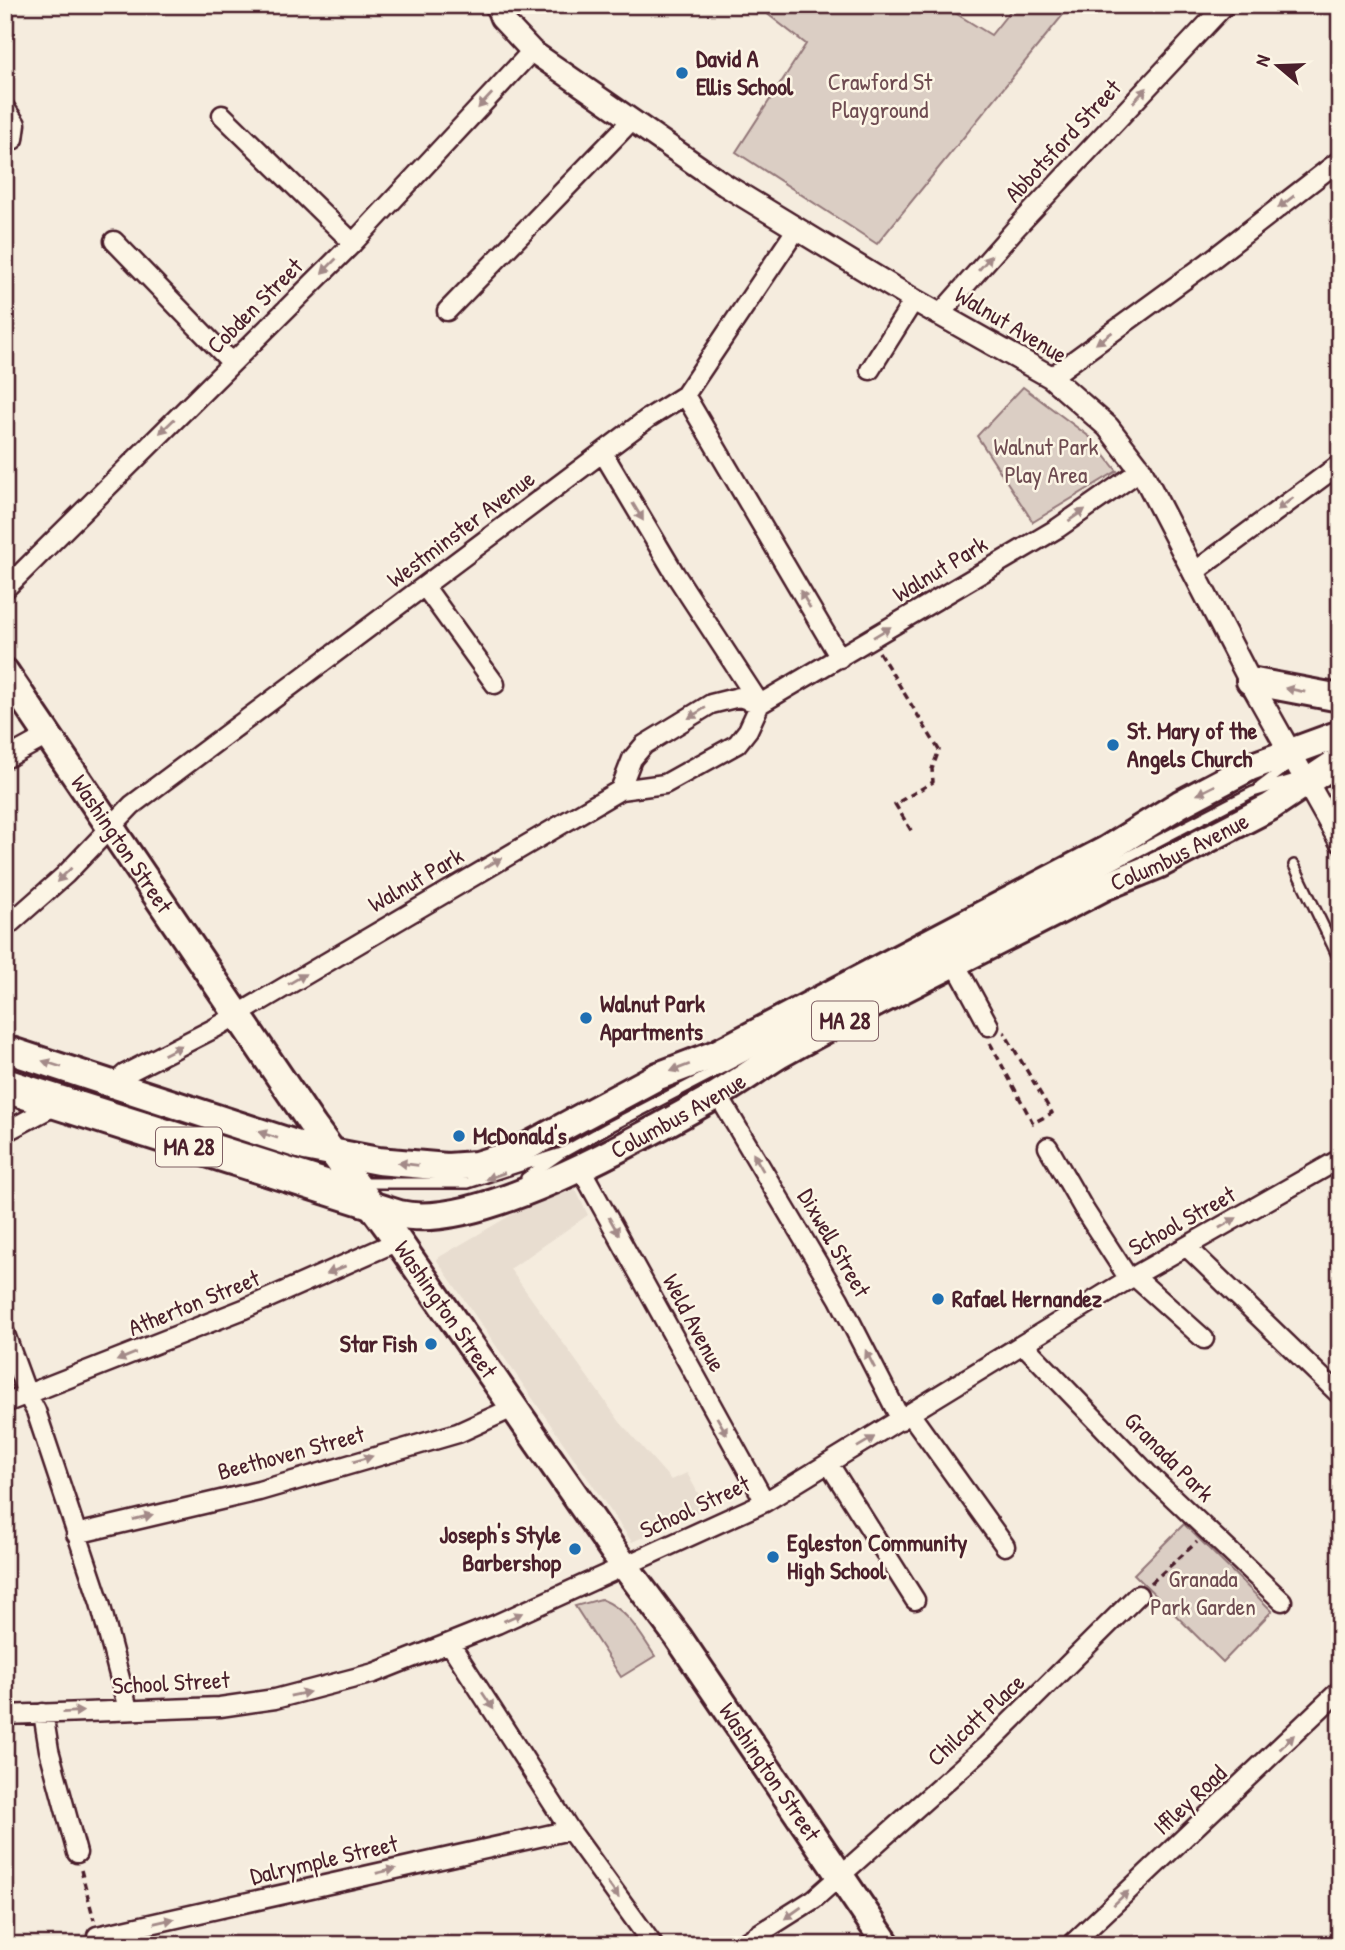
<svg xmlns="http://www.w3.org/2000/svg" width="1345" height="1950" font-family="'Patrick Hand',sans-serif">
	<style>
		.built { fill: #e8ddd0 }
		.green { fill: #dbcec4; stroke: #927678; stroke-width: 2 }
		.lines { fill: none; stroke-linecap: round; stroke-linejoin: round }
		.service-casing { stroke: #4a1f2b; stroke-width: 14 }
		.minor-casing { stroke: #4a1f2b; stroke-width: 23 }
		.tertiary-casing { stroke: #4a1f2b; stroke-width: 26 }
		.primary-casing { stroke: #4a1f2b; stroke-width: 32 }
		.path { stroke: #4a1f2b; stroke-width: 3.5; stroke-dasharray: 7 5; stroke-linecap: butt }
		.service { stroke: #fcf5e5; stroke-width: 9 }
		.minor { stroke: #fcf5e5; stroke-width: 18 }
		.tertiary { stroke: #fcf5e5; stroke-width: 21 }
		.primary { stroke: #fcf5e5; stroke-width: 26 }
		.oneway { fill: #a38a88 }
		.poi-dot { fill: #1f6fb2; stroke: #fcf5e5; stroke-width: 2.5 }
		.labels { text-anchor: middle; stroke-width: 5; stroke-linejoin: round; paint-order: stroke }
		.shield { fill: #fcf5e5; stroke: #7f5f63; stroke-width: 2 }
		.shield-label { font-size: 23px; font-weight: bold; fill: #4a1f2b }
		.poi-label { font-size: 24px; font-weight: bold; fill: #4a1f2b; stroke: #fcf5e5; text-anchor: start }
		.park-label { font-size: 24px; fill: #6e4b51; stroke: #fcf5e5 }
		.street-label { font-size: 24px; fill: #4a1f2b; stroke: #fcf5e5 }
	</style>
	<rect width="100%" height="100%" fill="#f5ecde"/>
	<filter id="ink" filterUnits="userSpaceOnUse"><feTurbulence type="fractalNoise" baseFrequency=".0143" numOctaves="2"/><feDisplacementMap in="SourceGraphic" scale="14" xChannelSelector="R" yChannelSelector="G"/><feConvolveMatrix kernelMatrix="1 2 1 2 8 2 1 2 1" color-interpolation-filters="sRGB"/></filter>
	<g filter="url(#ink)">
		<!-- built -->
		<path class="built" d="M571 1180 588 1215 510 1269 620 1422 671 1480 687 1473 706 1508 632 1542 436 1259Z"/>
		<!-- green -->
		<path class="green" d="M756 5H942L991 35 1015 5H1071L877 244 736 152 806 44Z
			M1023 387 1091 438 1117 471 1033 522 977 436Z
			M1184 1524 1272 1611 1223 1662 1134 1574Z
			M601 1599C628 1610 639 1632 655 1656L621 1677 575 1606Z"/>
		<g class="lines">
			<!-- service casing -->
			<g class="service-casing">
				<path id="service" d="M1260 787 1294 761
					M1294 865 1340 961
					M5 1073 344 1180
					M526 1178 560 1154 609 1127 1229 804 1253 792 1292 780
					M360 1183H468L558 1154"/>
			</g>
			<!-- minor casing -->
			<g class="minor-casing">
				<path id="minor" d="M5 108 16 124 14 139 5 145
					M222 115 353 243
					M114 241 232 363
					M447 311 632 120
					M940 314 1017 227 1225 5
					M870 370 914 300
					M1051 377 1206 264 1340 160
					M685 395 840 658
					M603 453 675 574 760 704
					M1193 573 1340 464
					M425 587 495 684
					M5 589 353 243 532 51
					M5 759 47 736
					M620 790 632 759 644 745 711 704 739 697 760 704
					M5 928 65 875 132 805 647 419 685 395 796 230
					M956 965 989 1026
					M114 1084 125 1074 215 1028 620 790 665 784 737 744 748 730 760 704 1058 528 1141 470
					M718 1095 839 1299 901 1420
					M5 1132 56 1105
					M1048 1147 1085 1211 1129 1279
					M580 1167 765 1502
					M1187 1247 1340 1395
					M1134 1276 1204 1339
					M5 1334 27 1394 36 1411 100 1603 128 1709
					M1024 1345 1147 1473 1282 1601
					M5 1403 244 1309 398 1241
					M911 1415 1005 1546
					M829 1464 915 1600
					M76 1534 259 1491 458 1433 515 1407
					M450 1644 570 1830 653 1945
					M43 1713 49 1750 77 1853
					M5 1715 220 1707 275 1699 374 1673 497 1624 765 1502 1129 1279 1340 1159
					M100 1945 97 1936 570 1830
					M741 1945 814 1899 987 1745 1138 1595
					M1071 1945 1340 1690"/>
			</g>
			<!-- tertiary casing -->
			<g class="tertiary-casing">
				<path id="tertiary" d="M496 5 501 18 532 51 725 185 914 300 1051 377 1108 427 1141 470 1250 681 1340 841"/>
			</g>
			<!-- primary casing -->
			<g class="primary-casing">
				<g id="primary">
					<path id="s1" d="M5 672 313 1126 398 1241 615 1553 678 1637 887 1945"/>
					<path d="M1250 681 1340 698"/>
					<path d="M5 1049 305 1147 378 1161 447 1167 476 1165 513 1154 658 1076 716 1054 1106 850 1180 804 1250 767 1340 734"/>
					<path id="s2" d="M5 1089 399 1214C478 1233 646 1135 717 1095 738 1083 758 1068 779 1055 885 995 996 944 1104 887L1158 865 1270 807 1340 760"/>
				</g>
			</g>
			<!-- path -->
			<path class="path" d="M879 652 939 750 932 769 933 782 895 804 912 832
				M990 1043 1033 1123 1052 1113 1004 1032
				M1151 1583 1197 1542
				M81 1870 94 1920"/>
			<!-- service -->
			<use href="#service" class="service"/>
			<!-- minor -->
			<use href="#minor" class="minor"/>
			<!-- tertiary -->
			<use href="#tertiary" class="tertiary"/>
			<!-- primary -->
			<use href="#primary" class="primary"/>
		</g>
		<!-- one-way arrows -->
		<defs><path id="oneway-solid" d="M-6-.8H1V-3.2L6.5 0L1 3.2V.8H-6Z" transform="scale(1.75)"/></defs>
		<g class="oneway">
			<use href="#oneway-solid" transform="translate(1140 95) rotate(-47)"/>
			<use href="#oneway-solid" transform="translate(485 101) rotate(133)"/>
			<use href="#oneway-solid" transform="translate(1286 202) rotate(142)"/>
			<use href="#oneway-solid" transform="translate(985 263) rotate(-49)"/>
			<use href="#oneway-solid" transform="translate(329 266) rotate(135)"/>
			<use href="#oneway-solid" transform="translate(1104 338) rotate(144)"/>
			<use href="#oneway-solid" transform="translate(167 426) rotate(136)"/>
			<use href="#oneway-solid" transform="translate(1285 504) rotate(143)"/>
			<use href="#oneway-solid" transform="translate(638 512) rotate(59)"/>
			<use href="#oneway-solid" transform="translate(1077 515) rotate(-35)"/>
			<use href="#oneway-solid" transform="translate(805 599) rotate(-120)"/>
			<use href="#oneway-solid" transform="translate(882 632) rotate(-31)"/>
			<use href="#oneway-solid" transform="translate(1295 690) rotate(-169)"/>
			<use href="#oneway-solid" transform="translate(697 713) rotate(148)"/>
			<use href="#oneway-solid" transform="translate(1206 790) rotate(153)"/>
			<use href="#oneway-solid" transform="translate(493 863) rotate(-30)"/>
			<use href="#oneway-solid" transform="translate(64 875) rotate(136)"/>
			<use href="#oneway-solid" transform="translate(297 979) rotate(-31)"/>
			<use href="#oneway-solid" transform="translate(173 1050) rotate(-27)"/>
			<use href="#oneway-solid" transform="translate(52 1064) rotate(-162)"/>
			<use href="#oneway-solid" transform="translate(680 1068) rotate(159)"/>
			<use href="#oneway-solid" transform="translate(268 1135) rotate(-162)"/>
			<use href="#oneway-solid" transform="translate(758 1162) rotate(-120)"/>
			<use href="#oneway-solid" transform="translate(408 1164) rotate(-173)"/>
			<use href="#oneway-solid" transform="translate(495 1176) rotate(161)"/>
			<use href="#oneway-solid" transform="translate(1228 1223) rotate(-30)"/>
			<use href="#oneway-solid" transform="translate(614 1226) rotate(60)"/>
			<use href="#oneway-solid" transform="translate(336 1270) rotate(157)"/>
			<use href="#oneway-solid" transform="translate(126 1357) rotate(158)"/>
			<use href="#oneway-solid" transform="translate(870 1359) rotate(-117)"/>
			<use href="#oneway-solid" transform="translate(722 1426) rotate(60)"/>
			<use href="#oneway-solid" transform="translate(866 1442) rotate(-31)"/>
			<use href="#oneway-solid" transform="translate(363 1459) rotate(-16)"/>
			<use href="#oneway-solid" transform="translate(143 1517) rotate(-14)"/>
			<use href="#oneway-solid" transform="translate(513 1617) rotate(-24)"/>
			<use href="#oneway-solid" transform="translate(300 1694) rotate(-12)"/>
			<use href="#oneway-solid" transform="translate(488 1701) rotate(56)"/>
			<use href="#oneway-solid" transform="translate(73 1712) rotate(-3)"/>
			<use href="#oneway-solid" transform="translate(1287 1742) rotate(-45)"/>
			<use href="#oneway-solid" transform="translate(386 1871) rotate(-13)"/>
			<use href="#oneway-solid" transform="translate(613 1890) rotate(54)"/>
			<use href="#oneway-solid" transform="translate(1121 1898) rotate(-43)"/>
			<use href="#oneway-solid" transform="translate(793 1913) rotate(145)"/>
			<use href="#oneway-solid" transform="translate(164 1921) rotate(-13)"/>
		</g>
	</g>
	<!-- markers -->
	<g class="poi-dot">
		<circle cx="682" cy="73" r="7"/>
		<circle cx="1113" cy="745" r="7"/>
		<circle cx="586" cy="1018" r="7"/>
		<circle cx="459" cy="1136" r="7"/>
		<circle cx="938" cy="1299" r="7"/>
		<circle cx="431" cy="1344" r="7"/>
		<circle cx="575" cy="1549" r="7"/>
		<circle cx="773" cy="1557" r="7"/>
	</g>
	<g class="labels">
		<!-- shield labels -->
		<g class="shield">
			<rect x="812" y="1001.5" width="66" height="39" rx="5"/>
			<rect x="156" y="1127.5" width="66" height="39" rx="5"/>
		</g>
		<g class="shield-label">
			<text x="845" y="1029">MA 28</text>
			<text x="189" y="1155">MA 28</text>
		</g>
		<!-- poi labels -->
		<g class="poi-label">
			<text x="696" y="67">David A<tspan x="696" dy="28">Ellis School</tspan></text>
			<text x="1127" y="739">St. Mary of the<tspan x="1127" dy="28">Angels Church</tspan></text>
			<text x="600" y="1012">Walnut Park<tspan x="600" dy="28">Apartments</tspan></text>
			<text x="473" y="1144">McDonald's</text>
			<text x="952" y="1307">Rafael Hernandez</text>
			<text x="417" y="1352" text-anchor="end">Star Fish</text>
			<text x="561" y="1543" text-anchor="end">Joseph's Style<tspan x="561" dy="28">Barbershop</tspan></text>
			<text x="787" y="1551">Egleston Community<tspan x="787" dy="28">High School</tspan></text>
		</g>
		<!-- park labels -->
		<g class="park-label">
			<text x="880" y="90">Crawford St<tspan x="880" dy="28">Playground</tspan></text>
			<text x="1046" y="455">Walnut Park<tspan x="1046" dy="28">Play Area</tspan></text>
			<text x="1203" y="1587">Granada<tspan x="1203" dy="28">Park Garden</tspan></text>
		</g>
		<!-- street labels -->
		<g class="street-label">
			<text transform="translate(1063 141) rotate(-47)" y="8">Abbotsford Street</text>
			<text transform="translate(255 306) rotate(-45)" y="8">Cobden Street</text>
			<text transform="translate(1011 325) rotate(31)" y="8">Walnut Avenue</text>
			<text transform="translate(461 529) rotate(-37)" y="8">Westminster Avenue</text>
			<text transform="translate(940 569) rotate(-31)" y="8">Walnut Park</text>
			<text dy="8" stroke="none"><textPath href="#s1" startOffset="208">Washington Street</textPath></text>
			<text dy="8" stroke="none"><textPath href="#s2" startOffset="1281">Columbus Avenue</textPath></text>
			<text transform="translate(416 880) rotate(-30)" y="8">Walnut Park</text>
			<text dy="8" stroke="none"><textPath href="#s2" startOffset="714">Columbus Avenue</textPath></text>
			<text transform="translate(1182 1221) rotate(-29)" y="8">School Street</text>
			<text transform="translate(834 1243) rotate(60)" y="8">Dixwell Street</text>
			<text transform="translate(194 1303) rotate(-22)" y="8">Atherton Street</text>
			<text dy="8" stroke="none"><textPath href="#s1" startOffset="775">Washington Street</textPath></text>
			<text transform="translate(694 1323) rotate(62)" y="8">Weld Avenue</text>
			<text transform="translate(291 1453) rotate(-15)" y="8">Beethoven Street</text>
			<text transform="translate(1169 1457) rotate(45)" y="8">Granada Park</text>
			<text transform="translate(695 1507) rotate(-25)" y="8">School Street</text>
			<text transform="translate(171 1683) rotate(-3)" y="8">School Street</text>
			<text transform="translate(976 1720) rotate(-43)" y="8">Chilcott Place</text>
			<text dy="8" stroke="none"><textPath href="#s1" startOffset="1340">Washington Street</textPath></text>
			<text transform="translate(1190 1800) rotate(-43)" y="8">Iffley Road</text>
			<text transform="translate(324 1860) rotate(-13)" y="8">Dalrymple Street</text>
		</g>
	</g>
	<!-- margin -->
	<rect width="1345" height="1950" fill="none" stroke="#fcf5e5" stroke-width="28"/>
	<rect x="14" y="14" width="1317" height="1922" fill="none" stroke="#4a1f2b" stroke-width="2.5" filter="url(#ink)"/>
	<!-- north arrow -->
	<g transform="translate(1278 66) rotate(289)" stroke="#fcf5e5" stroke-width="5" paint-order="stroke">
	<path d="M0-5L12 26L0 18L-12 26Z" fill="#4a1f2b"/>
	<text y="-10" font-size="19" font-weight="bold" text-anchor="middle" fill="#4a1f2b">N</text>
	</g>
</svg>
